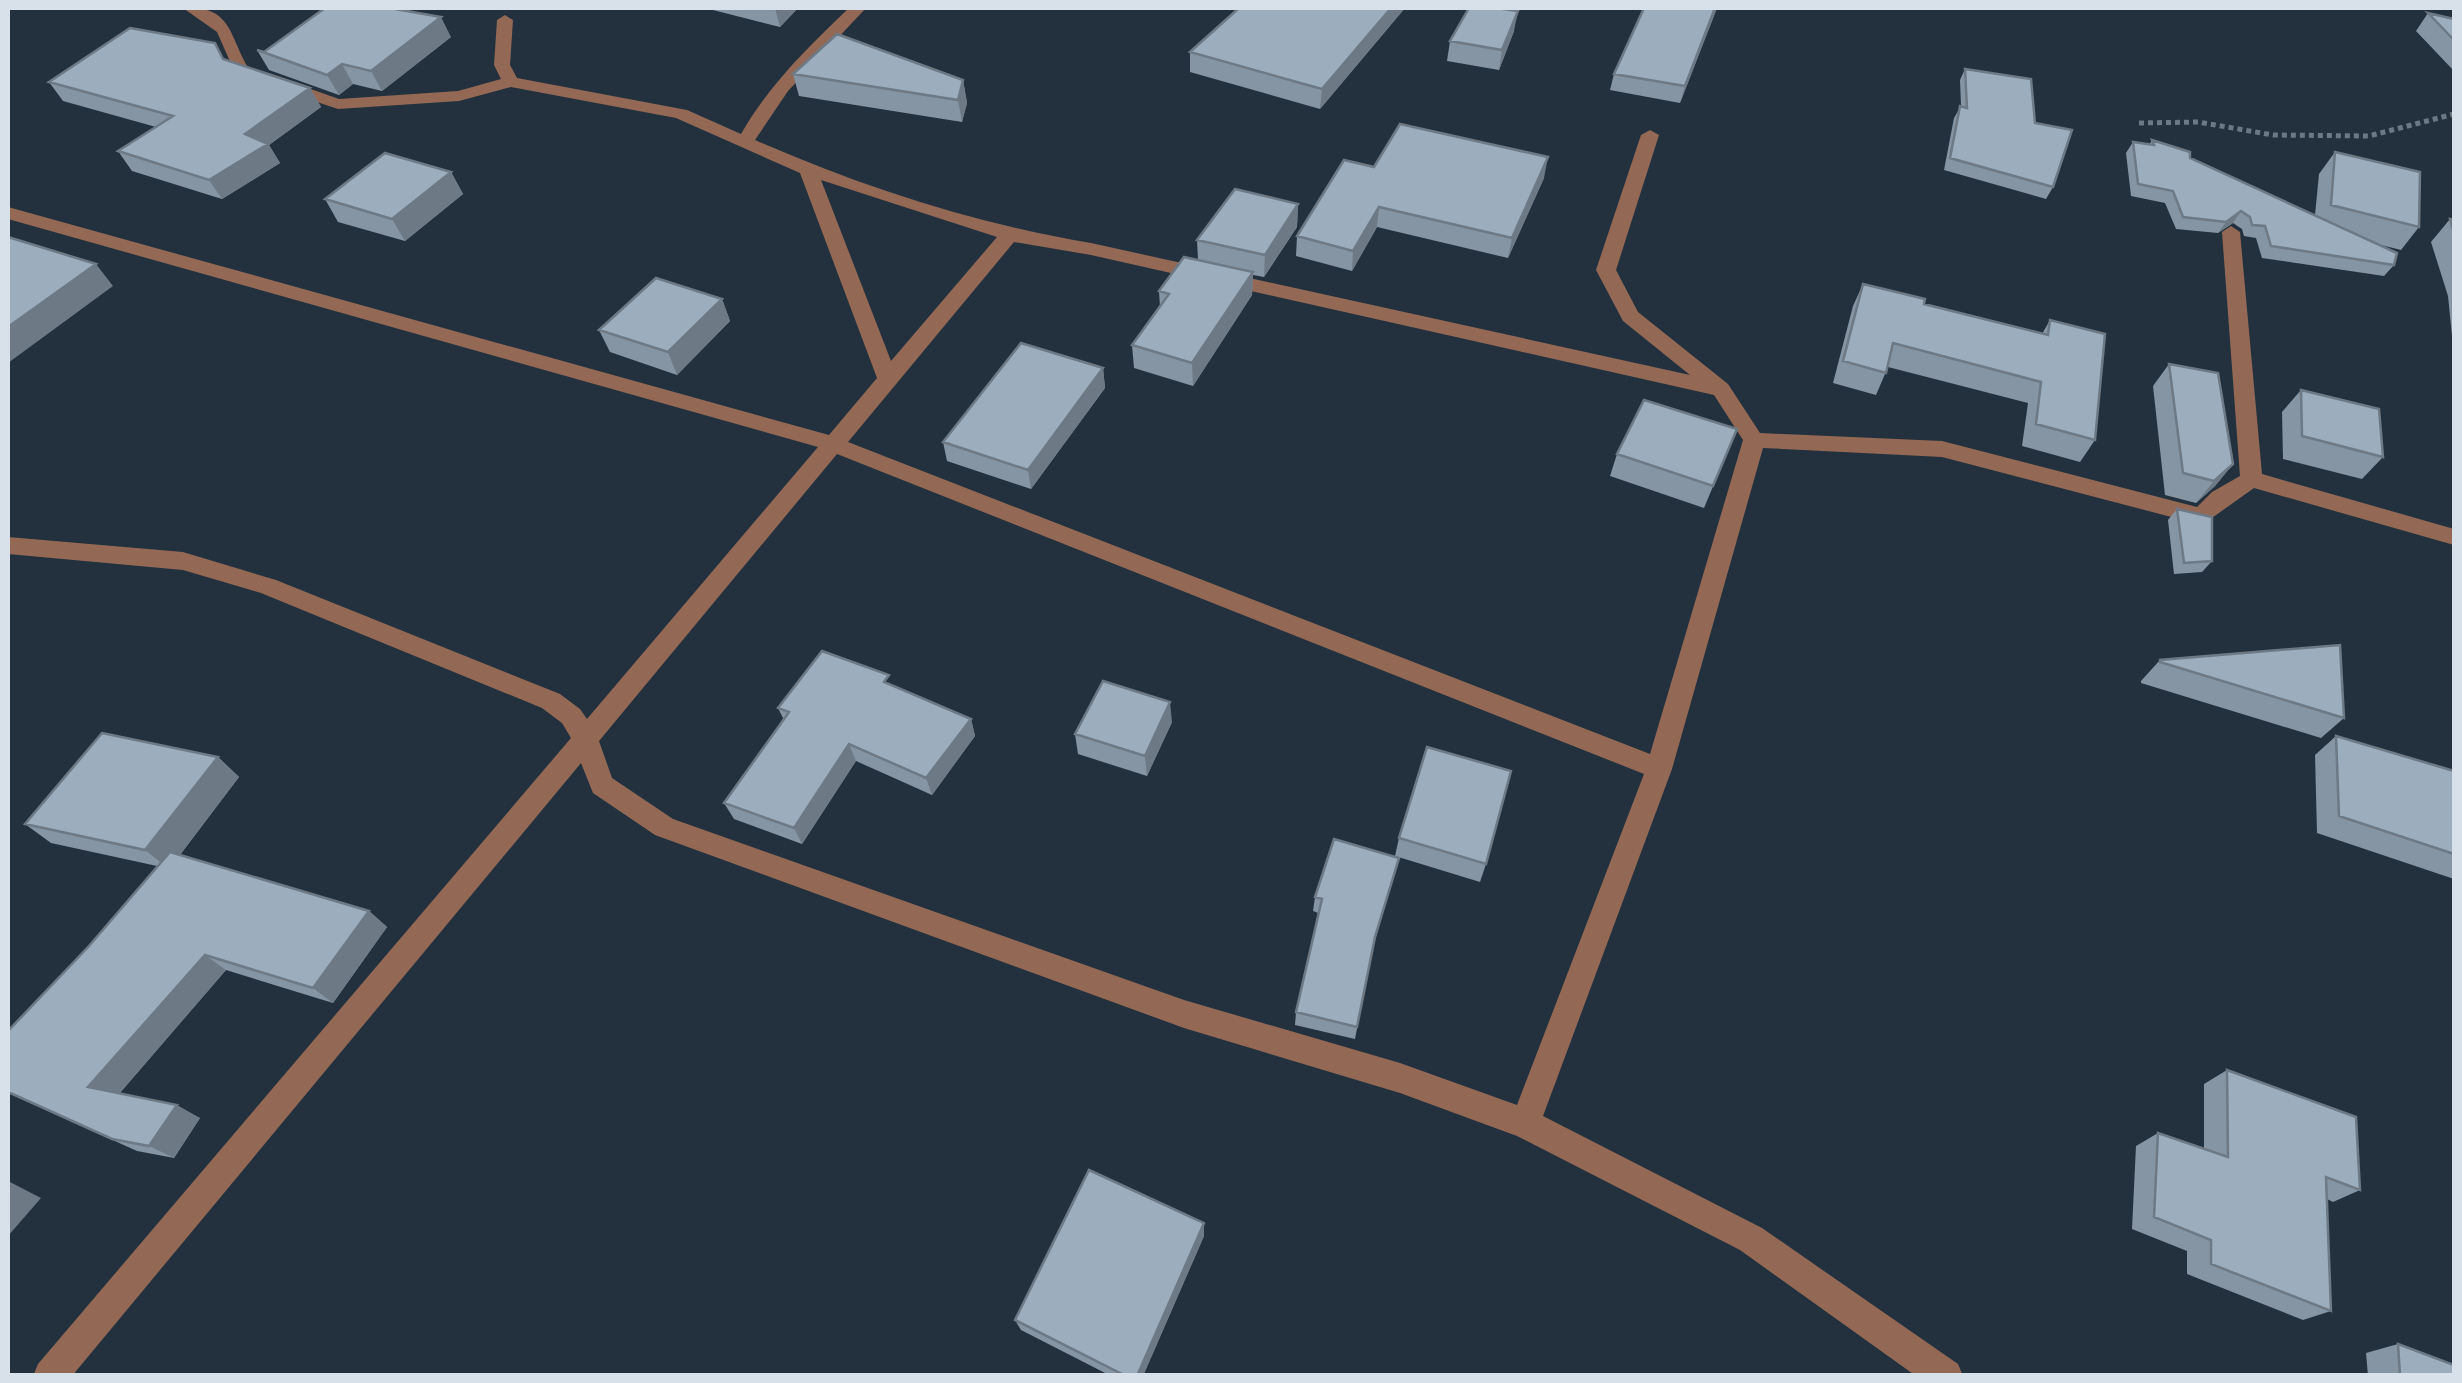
<svg xmlns="http://www.w3.org/2000/svg" width="2462" height="1383" font-family="'Sofia Sans Condensed',sans-serif">
	<style>
		.lines { fill: none; stroke-linecap: round; stroke-linejoin: round }
		.path { stroke: #6c7883; stroke-width: 5; stroke-dasharray: 5 4; stroke-linecap: butt }
		.minor { fill: #936955; fill-rule: evenodd }
		.wall { fill: #8695a3 }
		.shaded-wall { fill: #6d7984 }
		.building { fill: #9cadbd; stroke: #6d7984; stroke-width: 2.5 }
	</style>
	<rect width="100%" height="100%" fill="#23313e"/>
	<g class="lines">
		<!-- path -->
		<path class="path" d="M2139 123 2198 122 2273 135 2369 136 2454 114"/>
		<!-- minor -->
		<path class="minor" d="M183 8C232 5 229 36 248 67L339 99 458 91 501 79 494 65 497 20 505 15 513 20 510 65 517 78 687 110 741 134C769 85 809 46 849 8H866L788 91 755 140C862 187 976 224 1091 243L1690 375 1623 321 1596 270 1641 135 1650 130 1659 135 1616 270 1638 312 1728 384 1760 433 1942 441 2197 507 2212 492 2240 476 2222 232 2231 226 2240 232 2262 474 2454 529V545L2254 488 2202 525 1942 457 1763 448 1672 769 1543 1116 1762 1228 1958 1364 1963 1376H1916L1740 1250 1517 1136 1400 1093 1184 1028 655 835 593 793 581 763 72 1376H33L38 1364 571 738 562 723 542 708 261 593 183 570 8 554V537L183 552 276 580 560 694 580 709 587 719 818 447 8 219V207L829 435 877 378 800 173 676 118 511 87 459 101 338 109 236 75 217 32ZM821 180 997 237 891 361ZM1014 242 1091 255 1714 395 1743 440 1650 754 848 442ZM837 454 1644 774 1517 1105 1400 1063 1184 1000 673 819 612 778 599 741Z"/>
	</g>
	<!-- wall -->
	<path class="wall" d="M708 8H798L780 27 709 9Z
		M1239 8H1405L1320 109 1190 72V52Z
		M1644 8H1717L1680 103 1610 90 1614 74Z
		M2428 13 2454 19V71L2416 31Z
		M1514 31 1499 70 1447 61 1450 41Z
		M451 37 382 91 353 84 339 95 269 70 257 50 264 52Z
		M225 60 310 88 321 107 269 145 280 163 222 199 132 171 118 151 156 127 63 101 49 82Z
		M1965 69 2035 123 2053 187 2046 199 1944 170 1954 118 1961 106 1960 80Z
		M793 74 963 80 967 103 962 122 799 96Z
		M2152 140 2315 215 2319 174 2335 152 2419 227 2401 250 2377 244 2394 265 2384 276 2262 258 2256 238 2244 236 2242 229 2233 223 2218 233 2176 229 2165 203 2131 196 2126 153 2133 142 2149 145Z
		M1374 167 1544 178 1508 258 1377 227 1352 271 1296 256 1297 236Z
		M451 172 463 194 405 241 338 222 325 199Z
		M1298 204 1297 227 1264 277 1253 275 1252 295 1193 386 1134 368 1132 345 1160 307 1159 291 1198 260 1197 240Z
		M2450 219 2454 220V356L2448 296 2431 242Z
		M1863 284 1924 304 2042 334 2050 320 2095 440 2080 462 2022 446 2028 403 1888 367 1876 395 1833 383 1853 306Z
		M722 299 730 321 677 375 610 352 599 330Z
		M2169 364 2233 464 2215 486 2196 503 2165 495 2153 386Z
		M1103 368 1105 388 1031 489 947 461 943 442Z
		M2301 390 2383 457 2362 479 2283 459 2282 412Z
		M1737 429 1704 508 1610 476 1617 454Z
		M2177 509 2212 561 2202 572 2174 574 2168 520Z
		M2160 660 2344 718 2321 738 2141 683V681Z
		M892 685 971 719 975 736 932 795 856 761 802 844 734 819 724 803 784 720 778 708Z
		M1172 722 1147 776 1078 754 1075 734Z
		M2336 736 2454 771V879L2317 833 2315 755Z
		M218 757 239 777 180 855 369 911 387 927 333 1003 226 970 119 1094 200 1118 174 1158 137 1151 8 1093V1031L89 946 157 866 51 843 25 824Z
		M1399 838 1486 864 1480 882 1395 856Z
		M1399 858 1372 951 1355 1039 1295 1025 1296 1012 1318 913 1313 911 1315 897Z
		M2227 1070 2360 1190 2333 1202 2327 1199 2331 1311 2303 1320 2187 1274V1251L2132 1229 2136 1146 2158 1133 2204 1149V1084Z
		M1204 1223V1236L1143 1376H1111L1021 1330 1015 1320Z
		M2398 1344 2454 1376H2368L2366 1353Z"/>
	<!-- shaded-wall -->
	<path class="shaded-wall" d="M775 8H798L780 27Z
		M1391 8H1405L1320 109 1322 89Z
		M1715 8H1717L1680 103 1685 86Z
		M1518 11 1514 31 1499 70 1502 50Z
		M441 17 451 37 382 91 371 71Z
		M342 64 353 84 339 95 327 75Z
		M963 80 967 103 962 122 958 100Z
		M310 88 321 107 269 145 280 163 222 199 209 180 245 134Z
		M1548 157 1544 178 1508 258 1512 238Z
		M451 172 463 194 405 241 392 219Z
		M1298 204 1297 227 1264 277 1265 255Z
		M1379 207 1377 227 1352 271 1353 251Z
		M2241 211 2233 223 2218 233 2226 222Z
		M96 264 113 286 8 363V327Z
		M1253 272 1252 295 1193 386 1192 363Z
		M722 299 730 321 677 375 668 352Z
		M1103 368 1105 388 1031 489 1028 470Z
		M2233 464 2215 486 2196 503 2214 481Z
		M1170 702 1172 722 1147 776 1145 756Z
		M971 719 975 736 932 795 926 778Z
		M849 744 856 761 802 844 794 828Z
		M218 757 239 777 169 869 145 850Z
		M369 911 387 927 333 1003 313 988Z
		M205 955 226 970 113 1101 88 1087Z
		M177 1105 200 1118 174 1158 149 1146Z
		M8 1181 41 1198 8 1236Z
		M1204 1223V1236L1143 1376H1137Z"/>
	<!-- building -->
	<path class="building" d="M325 8H390L441 17 371 71 342 64 327 75 257 50 264 52Z
		M1239 8H1391L1322 89 1190 52Z
		M1469 8H1496L1518 11 1502 50 1450 41Z
		M1644 8H1715L1685 86 1614 74Z
		M2428 13 2454 19V40Z
		M130 28 215 43 223 59 310 88 245 134 268 144 209 180 118 151 173 116 49 82Z
		M837 34 963 80 958 100 793 74Z
		M1965 69 2031 79 2035 123 2072 130 2053 187 1950 158 1960 106 1967 108Z
		M1400 124 1548 157 1512 238 1379 207 1353 251 1297 236 1344 160 1374 167Z
		M2152 140 2190 152V158L2397 253 2394 265 2271 246 2265 226 2252 225 2250 217 2241 211 2226 222 2183 217 2173 191 2138 184 2133 142 2154 145Z
		M2335 152 2420 172 2419 227 2331 205Z
		M385 153 451 172 392 219 325 199Z
		M1235 189 1298 204 1265 255 1197 240Z
		M2450 219 2454 220V234Z
		M8 237 96 264 8 327Z
		M1184 257 1253 272 1192 363 1132 345 1169 294 1159 291Z
		M656 278 722 299 668 352 599 330Z
		M1863 284 1925 299 1924 304 2048 335 2050 320 2105 334 2095 440 2036 424 2041 382 1893 343 1886 373 1843 361Z
		M1021 343 1103 368 1028 470 943 442Z
		M2169 364 2218 373 2233 464 2214 481 2183 473Z
		M2301 390 2379 409 2383 457 2302 436Z
		M1644 400 1737 429 1713 486 1617 454Z
		M2177 509 2212 517V561L2184 563Z
		M2340 645 2344 718 2160 662V660Z
		M822 651 889 675 884 682 971 719 926 778 849 744 794 828 724 803 789 712 778 708Z
		M1103 681 1170 702 1145 756 1075 734Z
		M102 733 218 757 145 850 25 824Z
		M2336 736 2454 771V854L2339 816Z
		M1427 747 1511 771 1486 864 1399 838Z
		M1334 839 1399 858 1375 937 1357 1027 1296 1012 1322 899 1315 897Z
		M170 852 369 911 313 988 205 955 88 1087 177 1105 149 1146 112 1139 8 1092V1031L89 946Z
		M2227 1070 2356 1117 2360 1190 2326 1177 2331 1311 2211 1264V1240L2154 1217 2158 1133 2228 1157Z
		M1089 1170 1204 1223 1137 1376H1126L1015 1320Z
		M2398 1344 2454 1365V1376H2400Z"/>
	<!-- border -->
	<rect width="2462" height="1383" fill="none" stroke="#d8e1e9" stroke-width="20"/>
</svg>
